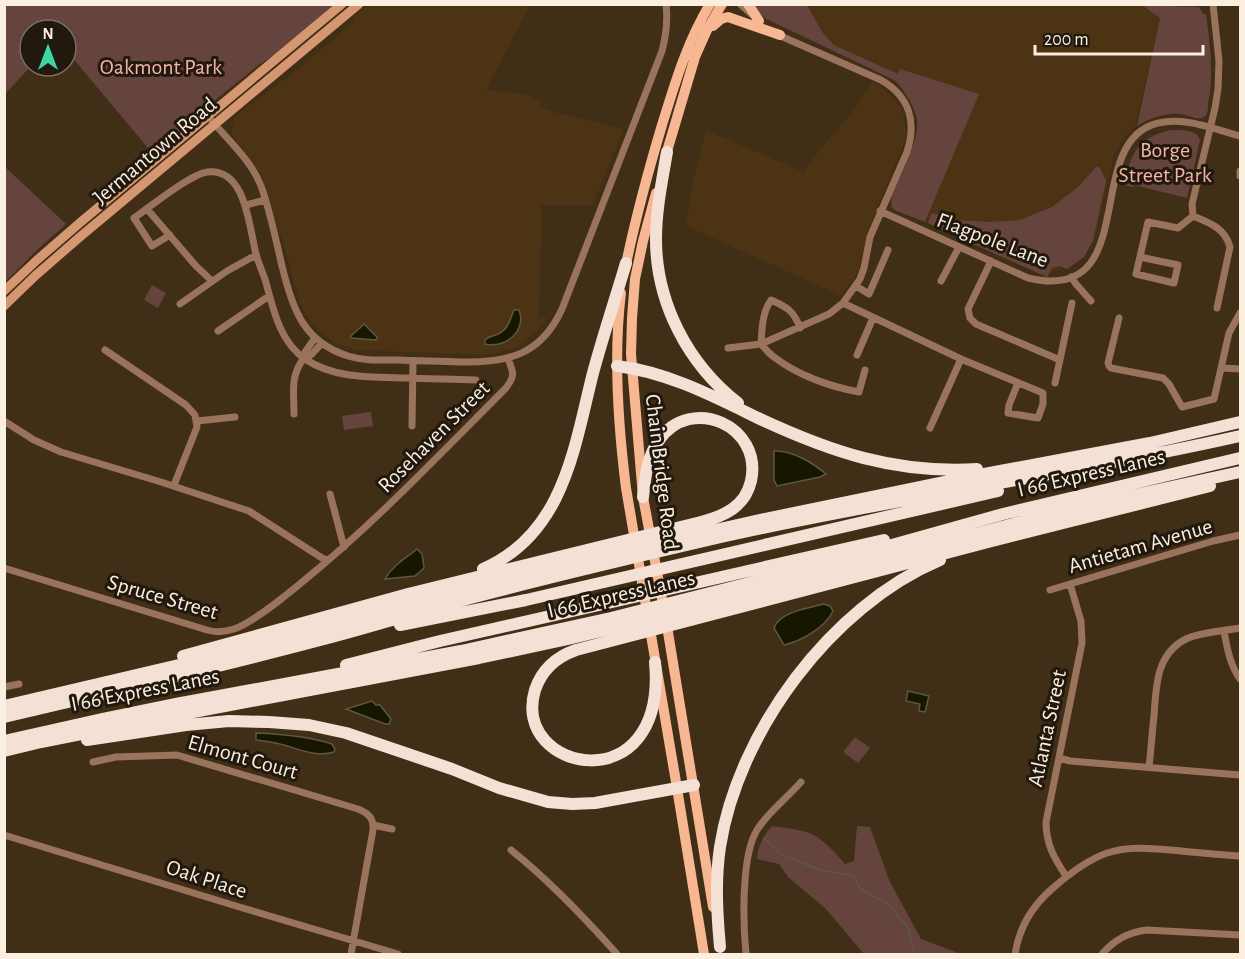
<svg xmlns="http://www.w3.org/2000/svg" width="1245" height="959" font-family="'Alegreya Sans',sans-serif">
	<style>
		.built { fill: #4b3314 }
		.green { fill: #65443d }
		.water { fill: #171700; stroke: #5b5843; stroke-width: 1.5 }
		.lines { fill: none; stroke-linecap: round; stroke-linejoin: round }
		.stream { stroke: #5b5843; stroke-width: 1.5 }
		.street { stroke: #9a735c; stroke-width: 7 }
		.secondary { stroke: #d49772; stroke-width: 9 }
		.primary { stroke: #f7b792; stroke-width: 10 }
		.highway { stroke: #f4e0d5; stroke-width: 12 }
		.labels { text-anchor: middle; stroke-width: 6; stroke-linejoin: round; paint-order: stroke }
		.park-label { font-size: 22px; fill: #f6b3a5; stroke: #21180e }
		.street-label { font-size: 22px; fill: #fbefe0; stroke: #21180e }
	</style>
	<rect width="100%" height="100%" fill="#412e16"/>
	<!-- built -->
	<path class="built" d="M368 4 530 5 486 90 525 94 539 100 542 107 553 112 624 129 593 205H541V208L542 209 539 318H548L535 334 516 347 496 353 481 355 356 350 338 344 323 335 308 318 300 304 281 234 280 235 262 175 231 133 234 117 298 69 355 21 353 17Z
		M753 4H1143L1160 17 1136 125 1124 138 1114 155 1094 242 1083 258 1071 267 1049 273 1032 270 896 209 919 136 917 114 906 91 883 72 751 14Z
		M872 82 882 87 893 97 903 112 907 136 868 231 858 273 841 296 686 226 693 182 706 130 804 172 821 148 854 110Z"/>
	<!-- green -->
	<path class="green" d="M4 5H334L286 47 260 64 194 117 195 119 153 154 66 50V30H30V66H31L5 94Z
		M753 5H807L822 32 834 45 898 74 900 69 979 94 925 222 894 210 891 206 892 196C900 176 920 140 917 119 914 105 905 92 896 81L767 19 760 14Z
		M1142 5 1199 7 1203 14H1206C1210 44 1214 74 1208 104 1208 108 1208 115 1204 117 1199 121 1187 115 1181 114 1165 113 1151 118 1137 126L1160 18Z
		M1171 130C1181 130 1197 129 1200 140L1187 198 1134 185 1133 187 1124 185C1130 154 1138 137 1171 130Z
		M1097 166 1100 168 1106 181 1093 240 1084 257 1067 269 1060 266 1052 268 1047 277 973 244 928 223 932 213 957 220 988 222 1020 220 1052 207 1078 187Z
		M5 167 66 224 37 250 5 282Z
		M152 285 166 293 158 308 144 300Z
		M371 412 373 426 344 430 342 416Z
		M855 737 870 748 858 763 843 752Z
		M772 826C784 828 798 829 809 833 824 839 835 853 845 864L854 861 857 826 870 827 890 882 921 939 961 954H864L826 909 788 877 779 864 757 859C758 845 763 837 772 826Z"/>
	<!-- water -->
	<path class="water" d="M514 310H519C527 331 505 349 485 344V340C489 336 493 336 498 334 509 329 510 319 514 310Z
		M364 324 377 337 376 340 351 338V336Z
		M774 451C792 450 813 463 826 474L820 477 777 486 774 480Z
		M417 549 422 554 424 568 415 576 385 579C392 566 406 558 417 549Z
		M824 604 830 606 833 611C825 628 801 641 784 645L774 628C779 612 809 608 824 604Z
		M908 691 929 696 925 712 919 711 920 704 906 701Z
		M372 701 376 705H380L391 719 389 724H385L346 709Z
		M256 733C281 734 308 736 332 744L335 749 334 752C316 758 297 748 280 744 272 742 264 741 256 740Z"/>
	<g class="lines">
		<!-- stream -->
		<path class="stream" d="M764 838 781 854 820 870 855 876 859 888 888 904 908 928 915 954"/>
		<!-- street -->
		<path class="street" d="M740 4 751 14
			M212 121C229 141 251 160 261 186 271 213 276 242 283 270 293 310 304 342 348 356 364 361 381 360 397 360 419 361 440 361 461 362 508 363 541 355 562 309L662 51C666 36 668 21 666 4
			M1240 171V176
			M246 205 265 200
			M147 209 196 266 212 281
			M880 211 1028 278C1147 306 1077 133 1164 122 1190 118 1216 130 1240 136
			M1193 216 1192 204 1215 108 1218 89 1219 61 1213 4
			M1193 216C1210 223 1225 228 1230 247L1217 308
			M170 235 152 246 134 218C150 207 189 175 207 172 246 167 249 227 256 254 258 262 262 271 265 279 273 308 279 341 305 359 335 379 372 377 407 378 430 379 453 379 476 380
			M1140 257 1178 265 1174 283 1136 274 1148 222 1178 228 1193 216
			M991 261 968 309 970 318 976 324 1060 360
			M1071 277 1076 284 1091 301
			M941 281 959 247
			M856 286 869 294 888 250
			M843 303 961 359 1043 393V404L1038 418 1008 413 1009 405 1018 383
			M180 304 227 271 256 255
			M1119 318 1108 363 1109 366 1111 368 1163 378 1169 384 1182 407 1214 399 1229 333 1240 313
			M800 328C794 311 787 307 771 300 762 313 762 329 761 344 765 348 769 354 774 357 797 375 831 387 859 392L865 370
			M218 331 269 296
			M315 338 305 352 304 358 312 354 322 343
			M728 348 761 344 829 314 843 303 860 279 864 268 870 237 907 152C917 121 909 96 881 80L776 34
			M105 350 186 405 195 415 197 427 174 485
			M857 355 873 318
			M1222 368 1240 369
			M1055 383 1072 303
			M294 414C294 392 290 376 304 358
			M4 421 34 440 61 452 161 482 249 511 322 558 328 560
			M197 421 235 417
			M412 426 413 361
			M930 428 961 359
			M330 494 344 547
			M4 568 207 630C217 633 225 632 234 629 254 622 285 596 301 583 375 523 439 455 506 388 515 376 514 373 508 359
			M1050 590 1213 541 1240 535
			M1224 631C1227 648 1230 665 1240 679
			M4 687 19 684
			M1059 758 1070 761 1240 775
			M93 762 116 757 177 755 358 809C368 813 374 818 373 830L351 954
			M1149 767C1151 750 1152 733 1154 716 1156 687 1156 654 1186 639 1201 632 1224 631 1240 628
			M373 825 392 829
			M4 835 236 906 398 954
			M511 850C550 881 584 917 617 954
			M1066 876C1054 858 1046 844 1046 822L1082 643 1081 621 1070 584
			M746 954C743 924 741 856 757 830 768 812 787 798 801 782
			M1015 954C1019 928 1033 905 1053 888 1069 874 1087 860 1107 853 1131 845 1156 849 1181 851 1201 853 1221 855 1240 856
			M1102 954C1114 940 1129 932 1147 930L1240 935"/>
		<!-- secondary -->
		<path class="secondary" d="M4 291 37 260 82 221 342 4
			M4 306 35 276 81 236 359 4"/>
		<!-- primary -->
		<path class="primary" d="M748 4 759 21
			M713 26 721 19 728 17 780 35
			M665 158 695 57 707 30 722 4
			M656 193 643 241 635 279 632 318 631 354 643 497 662 599
			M625 269C635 220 648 172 662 125 675 83 687 42 710 4
			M621 293C613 357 618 424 626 488L677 788 704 954
			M666 620 713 907"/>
		<!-- highway -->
		<path class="highway" d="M667 152C662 181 656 210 656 239 656 303 688 364 738 403
			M617 366C667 372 713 396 758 418 831 452 895 474 977 469
			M483 569C564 534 574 448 593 373 603 336 615 300 626 263
			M400 625 526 600 998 491
			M183 656 408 594 701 522C724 516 745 507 751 481 763 426 691 394 659 440 647 457 645 478 643 497
			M655 662C668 804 510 773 535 690 542 669 556 657 576 650L988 542 1210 486
			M346 665 440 641 884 540
			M4 706 213 657 420 601 592 558 755 521 979 475 1150 443 1240 422
			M4 717C110 692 215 668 320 640 359 630 398 618 437 607 531 581 626 559 721 537 893 498 1068 475 1240 436
			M87 740 186 725 229 721 269 722 309 725 346 733 452 769 499 788 548 802 572 804 595 803 694 785
			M4 741 102 719 176 704 461 651 611 618 813 567 1003 514 1240 458
			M4 751 41 742 146 721 479 658 568 639 738 598 1062 511 1240 472
			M720 947C717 914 715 881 720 847 738 732 831 606 940 560"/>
	</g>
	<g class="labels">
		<!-- park labels -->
		<g class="park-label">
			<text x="161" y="74">Oakmont Park</text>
			<text x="1165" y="157">Borge<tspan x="1165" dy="25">Street Park</tspan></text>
		</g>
		<!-- street labels -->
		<g class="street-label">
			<text transform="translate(154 150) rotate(-40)" y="8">Jermantown Road</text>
			<text transform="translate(993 239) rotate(21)" y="8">Flagpole Lane</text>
			<text transform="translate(433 436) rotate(-45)" y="8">Rosehaven Street</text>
			<text transform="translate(663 472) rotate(83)" y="8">Chain Bridge Road</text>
			<text transform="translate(1091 472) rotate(-13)" y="8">I 66 Express Lanes</text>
			<text transform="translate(1140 545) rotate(-16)" y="8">Antietam Avenue</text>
			<text transform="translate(621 593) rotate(-13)" y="8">I 66 Express Lanes</text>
			<text transform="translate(163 596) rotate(16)" y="8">Spruce Street</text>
			<text transform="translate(145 689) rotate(-11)" y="8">I 66 Express Lanes</text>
			<text transform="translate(1046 728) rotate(-78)" y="8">Atlanta Street</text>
			<text transform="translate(243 756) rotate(16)" y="8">Elmont Court</text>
			<text transform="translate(207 878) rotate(18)" y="8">Oak Place</text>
		</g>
	</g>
	<!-- border -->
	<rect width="1245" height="959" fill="none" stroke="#fbefe0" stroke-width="12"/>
	<!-- north arrow -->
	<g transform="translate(48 48)"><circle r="28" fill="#21180e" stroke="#786e62" stroke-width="1.5"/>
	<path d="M0-4.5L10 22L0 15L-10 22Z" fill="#3ed4a3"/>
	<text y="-9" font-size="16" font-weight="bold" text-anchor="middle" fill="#fbefe0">N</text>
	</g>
	<!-- scale -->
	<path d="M1035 45v9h168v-9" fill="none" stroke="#fbefe0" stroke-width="3"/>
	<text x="1044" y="45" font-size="18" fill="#fbefe0" stroke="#21180e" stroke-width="4.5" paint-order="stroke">200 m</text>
</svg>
